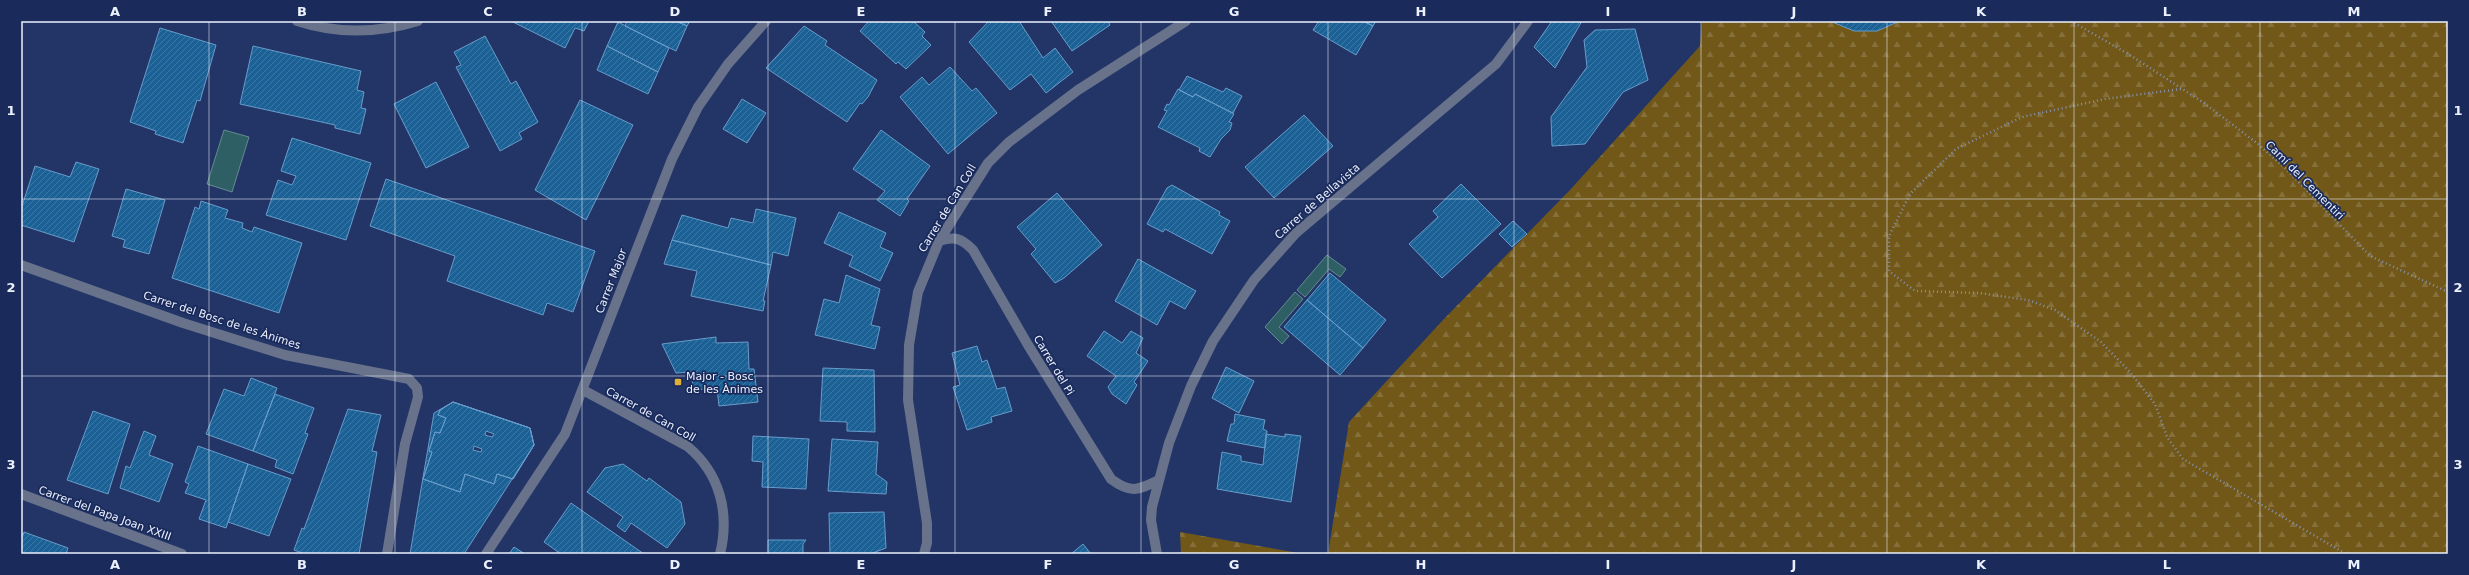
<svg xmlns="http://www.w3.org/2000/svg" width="2469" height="575" font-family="'DejaVu Sans',sans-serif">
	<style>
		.forest { fill: url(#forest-firs) }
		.water { fill: #2d5f65; stroke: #668b93 }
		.building { fill: url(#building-hatch); stroke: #679cca; fill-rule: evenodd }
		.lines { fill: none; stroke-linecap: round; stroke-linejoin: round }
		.path { stroke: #8692b1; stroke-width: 2.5; stroke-dasharray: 1 3; stroke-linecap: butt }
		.street { stroke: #68728b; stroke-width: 10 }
		.grid { fill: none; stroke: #ecf1fe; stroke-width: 1; stroke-opacity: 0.55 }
		.poi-dot { fill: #e0b034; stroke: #192a5b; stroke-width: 1.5 }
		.labels { text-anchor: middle; stroke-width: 3.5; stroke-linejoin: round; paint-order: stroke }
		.street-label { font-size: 11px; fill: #ecf1fe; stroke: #192a5b }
		.poi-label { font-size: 11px; fill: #ecf1fe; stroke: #192a5b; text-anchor: start }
		.neatline { fill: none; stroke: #ecf1fe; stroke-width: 1.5 }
		.grid-label { font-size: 13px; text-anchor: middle; font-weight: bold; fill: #ecf1fe }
	</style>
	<defs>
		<pattern id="forest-firs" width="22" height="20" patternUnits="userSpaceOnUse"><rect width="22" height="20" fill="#715819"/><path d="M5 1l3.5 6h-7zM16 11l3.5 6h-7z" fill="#85703c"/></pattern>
		<pattern id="building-hatch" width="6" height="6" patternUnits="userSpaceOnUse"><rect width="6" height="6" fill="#1b6196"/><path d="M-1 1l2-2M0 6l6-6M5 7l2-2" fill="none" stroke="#3c78a6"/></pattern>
	</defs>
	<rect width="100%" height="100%" fill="#233566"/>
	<!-- forest -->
	<path class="forest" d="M1702 21H2448V554H1328L1349 422 1443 320 1570 190 1700 46Z
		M1180 532 1304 554H1181Z"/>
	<!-- water -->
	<path class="water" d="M224 130 249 137 232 192 207 184Z
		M1327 255 1346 269 1340 277 1329 269 1305 297 1297 290Z
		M1295 292 1303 299 1279 327 1289 336 1282 344 1265 327Z"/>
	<!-- building -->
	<path class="building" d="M511 21H589L584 31 575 28 565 48Z
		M627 21H676L687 26 676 51 625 26Z
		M676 21H690L687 26Z
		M869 21H913L925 32 922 36 931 45 906 69 898 62 896 64 860 31Z
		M989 21H1019L1043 58 1055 48 1073 72 1046 93 1031 74 1010 90 969 42Z
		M1051 21H1108L1110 25 1072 51Z
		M1319 21H1363L1373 26 1356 55 1313 30Z
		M1363 21H1376L1373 26Z
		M1552 21H1582L1555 68 1534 47Z
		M1830 21H1900L1877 31H1854Z
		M618 22 669 48 658 72 607 46Z
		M804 26 827 41 825 45 877 80 868 97 862 104 860 103 847 122 766 68Z
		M160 28 216 45 200 101 197 100 183 143 155 134 156 131 130 122Z
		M1635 29 1648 80 1623 92 1585 144 1552 146 1551 117 1587 67 1584 40 1595 30Z
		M485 36 511 84 516 81 538 122 519 133 522 139 500 151 456 67 461 65 454 52Z
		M253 46 361 71 357 90 364 92 361 108 366 109 360 134 335 128V125L240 104Z
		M607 46 658 72 648 94 597 70Z
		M950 67 972 91 976 88 997 113 948 154 900 97 922 77 929 85Z
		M1187 76 1223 92 1226 88 1242 96 1233 113 1195 94 1193 97 1179 90Z
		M436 82 469 147 426 168 394 104Z
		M1178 89 1193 97 1195 94 1234 114 1229 122 1232 123 1230 130 1221 139 1210 157 1199 151 1200 148 1158 127 1167 111 1164 110 1167 104 1169 105Z
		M742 99 766 113 747 143 723 129Z
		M580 100 633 125 586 220 535 190Z
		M1304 115 1333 146 1274 198 1245 167Z
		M881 130 930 166 907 199 909 201 900 216 877 200 885 191 853 169Z
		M292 138 371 163 346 240 266 215 278 180 292 185 296 176 281 171Z
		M76 162 99 169 74 242 21 225V209L35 166 70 177Z
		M386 179 595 251 573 312 547 303 543 315 447 281 455 256 370 226Z
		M1461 184 1501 224 1442 278 1409 244 1438 217 1433 211Z
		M1172 185 1220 212 1219 215 1230 221 1212 254 1165 229 1163 232 1147 224 1167 188Z
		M126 189 165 200 149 254 123 247 125 240 112 236Z
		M1057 193 1102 245 1064 278 1055 283 1031 254 1036 249 1017 227Z
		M201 201 228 210 225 218 243 223 242 228 252 232 254 227 302 243 279 313 172 278 195 207 199 209Z
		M756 209 796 218 788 256 773 252 771 265 672 240 682 215 728 228 731 218 753 223Z
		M839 212 886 233 880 247 893 253 880 281 849 266 853 256 824 243Z
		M1513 221 1527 234 1512 247 1499 234Z
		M672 240 771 265 763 301H765L763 311 691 296 697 271 664 264Z
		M1138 259 1196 291 1185 309 1170 301 1157 325 1115 301Z
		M1330 273 1386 320 1363 348 1307 300Z
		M846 275 880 289 871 325 880 327 875 349 815 335 824 299 839 303Z
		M1307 300 1363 348 1340 375 1284 327Z
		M1104 331 1122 343 1131 331 1143 338 1136 353 1148 361 1134 382 1137 385 1126 404 1112 394 1108 387 1116 376 1087 356Z
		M716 337V343L748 342 749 369H754L758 402 719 406 717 388 693 390 692 372 676 373 662 344Z
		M977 346 982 362 987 360 997 389 1005 387 1012 411 991 417 992 422 967 430 953 387 960 385 952 353Z
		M1226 367 1254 381 1239 413 1212 398Z
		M823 368 874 370 875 432 847 431V422L820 421Z
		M251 378 277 388 253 451 206 434 224 389 244 396Z
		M275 394 314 408 305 433 308 434 293 474 275 467 277 460 253 451Z
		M453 402 530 428 534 445 513 479 497 474 494 484 465 474 460 492 423 479 432 452 429 451 435 432 440 433 446 418 438 415 440 410ZM486 431 494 434 492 437 485 435ZM474 446 482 449 481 452 473 450Z
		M453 402 530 428 534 445 464 554H410L434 413Z
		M453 402 530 428 534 445 513 479 497 474 494 484 465 474 460 492 423 479 432 452 429 451 435 432 440 433 446 418 438 415 440 410Z
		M348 409 381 415 372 451 377 452 359 554H305L294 550 302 528 304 529Z
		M93 411 130 424 108 494 67 480Z
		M1235 414 1265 420 1263 429 1267 431 1265 448 1227 441 1231 424H1234Z
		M144 431 156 436 149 455 173 464 159 502 120 488 126 466 130 468Z
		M1266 434 1285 437V434L1301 436 1291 502 1217 489 1222 452 1241 456V461L1263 465Z
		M753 436 809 439 806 489 762 487 763 462 752 461Z
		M832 439 878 442 876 474 887 482 886 494 828 491Z
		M198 446 248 464 226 528 199 519 206 500 185 493 189 484 185 482Z
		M248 464 291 479 269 536 228 522Z
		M623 464 647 481 649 478 681 502 685 524 667 548 631 523 625 532 617 526 623 517 587 492 605 468Z
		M571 503 644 554H561L544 542Z
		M884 512 886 548 870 554H830L829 513Z
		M24 532 68 548 66 554H21V540Z
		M768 540H806L803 544V554H768Z
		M1083 544 1091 554H1071Z
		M514 547 525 554H509Z"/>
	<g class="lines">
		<!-- path -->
		<path class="path" d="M2071 21 2130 55 2204 103 2258 144 2286 169 2370 256 2448 292
			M2181 89 2105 99 2022 117 1956 149 1910 194 1889 236V271L1915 291 1979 293 2028 300 2055 310 2101 342 2130 372 2155 404 2167 437 2183 459 2346 554"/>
		<!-- street -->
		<path class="street" d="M297 21C337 34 379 33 418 21
			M939 241C955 236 961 238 973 250L1028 345 1111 479C1131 494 1138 490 1159 480
			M21 265 183 323 285 355 409 379 417 388 418 397 405 444 387 554
			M583 390 687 446C720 473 730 513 720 554
			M21 494 182 554
			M486 554 565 434 672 159 698 107 728 64 766 21
			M924 554 927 543V523L908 400 909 345 918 292 939 241 988 163 1009 142 1078 90 1186 21
			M1157 554 1151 520 1152 507 1169 443 1191 386 1213 341 1254 280 1296 233 1496 64 1528 21"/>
	</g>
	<!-- grid -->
	<path class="grid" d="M209 21V554M395 21V554M582 21V554M768 21V554M955 21V554M1141 21V554M1328 21V554M1514 21V554M1701 21V554M1887 21V554M2074 21V554M2260 21V554M21 199H2448M21 376H2448"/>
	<!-- markers -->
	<rect class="poi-dot" x="674" y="378" width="8" height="8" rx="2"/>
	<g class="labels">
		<!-- street labels -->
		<g class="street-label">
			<text transform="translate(2305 180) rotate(45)" y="4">Camí del Cementiri</text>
			<text transform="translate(1317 201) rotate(-41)" y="4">Carrer de Bellavista</text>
			<text transform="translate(947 208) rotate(-59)" y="4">Carrer de Can Coll</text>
			<text transform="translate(611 281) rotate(-69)" y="4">Carrer Major</text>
			<text transform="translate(222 320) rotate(18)" y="4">Carrer del Bosc de les Ànimes</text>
			<text transform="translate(1054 365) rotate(59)" y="4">Carrer del Pi</text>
			<text transform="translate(651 414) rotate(29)" y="4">Carrer de Can Coll</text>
			<text transform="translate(105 513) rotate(20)" y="4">Carrer del Papa Joan XXIII</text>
		</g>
		<!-- poi labels -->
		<g class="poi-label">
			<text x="686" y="380">Major - Bosc<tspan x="686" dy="13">de les Ànimes</tspan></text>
		</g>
	</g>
	<!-- border -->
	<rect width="2469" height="575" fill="none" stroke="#192a5b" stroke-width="44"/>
	<rect x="22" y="22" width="2425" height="531" class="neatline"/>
	<g class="grid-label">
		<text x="115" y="16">A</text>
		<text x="302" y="16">B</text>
		<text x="488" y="16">C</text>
		<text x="675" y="16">D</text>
		<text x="861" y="16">E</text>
		<text x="1048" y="16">F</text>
		<text x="1234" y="16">G</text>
		<text x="1421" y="16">H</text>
		<text x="1608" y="16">I</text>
		<text x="1794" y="16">J</text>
		<text x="1981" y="16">K</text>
		<text x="2167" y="16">L</text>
		<text x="2354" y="16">M</text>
		<text x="11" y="115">1</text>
		<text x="2458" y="115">1</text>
		<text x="11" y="292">2</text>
		<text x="2458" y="292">2</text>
		<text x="11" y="469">3</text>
		<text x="2458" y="469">3</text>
		<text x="115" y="569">A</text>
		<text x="302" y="569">B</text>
		<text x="488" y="569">C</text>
		<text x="675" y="569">D</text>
		<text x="861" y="569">E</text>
		<text x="1048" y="569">F</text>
		<text x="1234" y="569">G</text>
		<text x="1421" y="569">H</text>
		<text x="1608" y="569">I</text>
		<text x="1794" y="569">J</text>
		<text x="1981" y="569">K</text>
		<text x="2167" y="569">L</text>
		<text x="2354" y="569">M</text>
	</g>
</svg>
